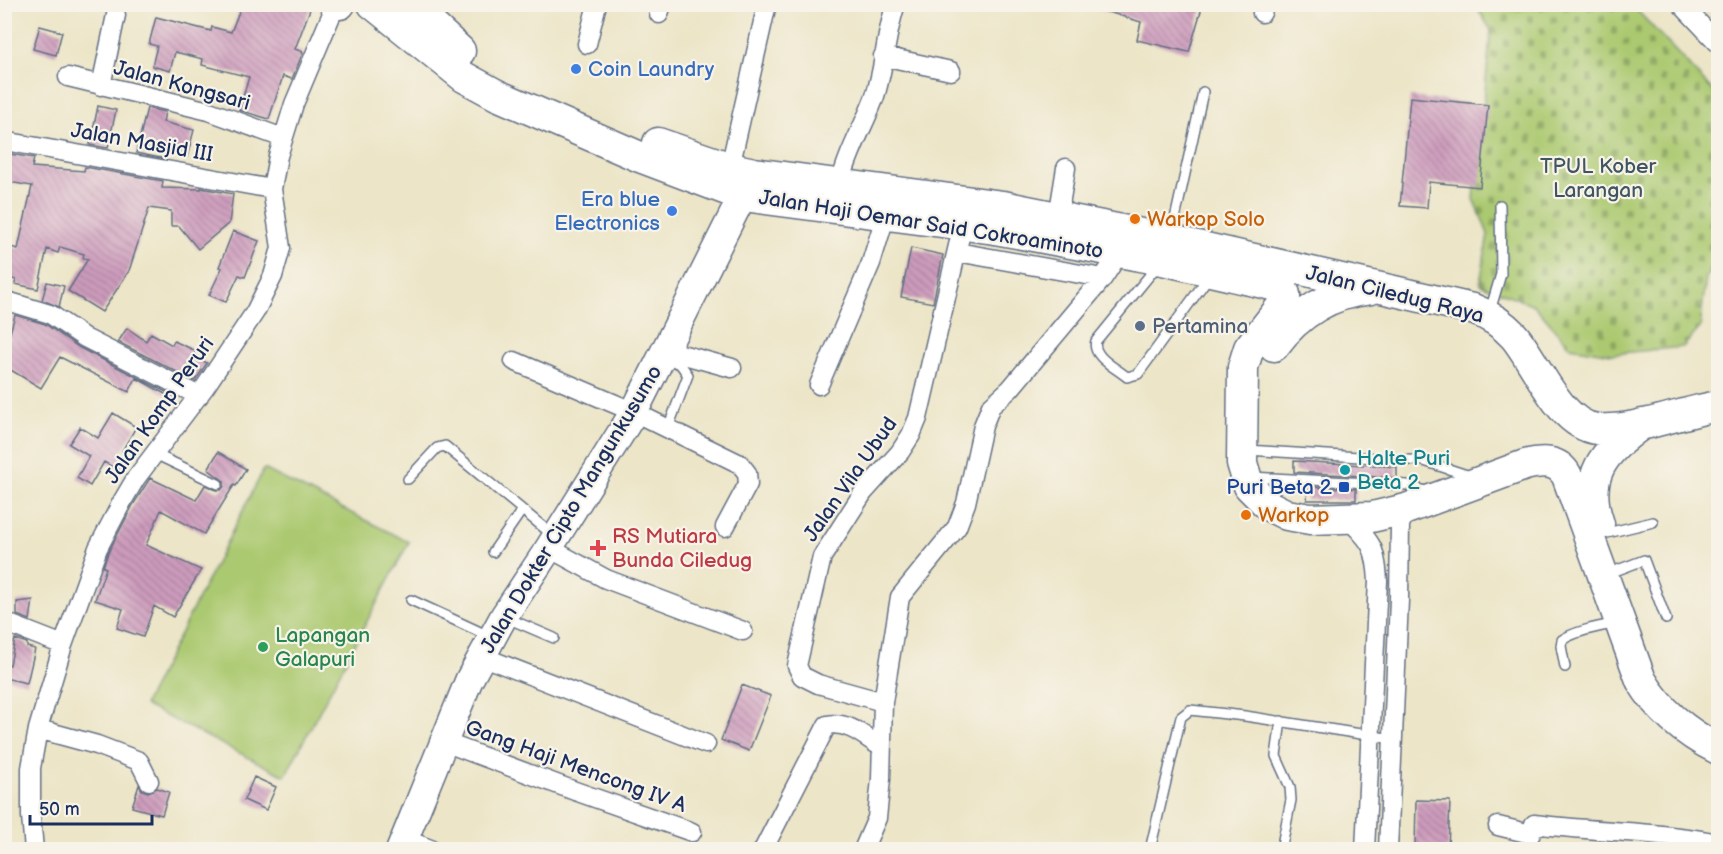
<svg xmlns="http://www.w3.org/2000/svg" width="1723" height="854" font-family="'Balsamiq Sans',sans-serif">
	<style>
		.cemetery { fill: url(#cemetery-stones); stroke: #637c67; stroke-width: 1.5 }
		.garden { fill: #abc970; stroke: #637c67; stroke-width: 1.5 }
		.building { fill: url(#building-back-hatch) }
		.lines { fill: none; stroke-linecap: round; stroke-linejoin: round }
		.service-casing { stroke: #646f83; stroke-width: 12 }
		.minor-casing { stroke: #646f83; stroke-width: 21 }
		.secondary-casing { stroke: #646f83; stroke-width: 30 }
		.primary-casing { stroke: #646f83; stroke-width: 33 }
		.service { stroke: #fff; stroke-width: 9 }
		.minor { stroke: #fff; stroke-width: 18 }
		.secondary { stroke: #fff; stroke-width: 27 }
		.primary { stroke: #fff; stroke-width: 30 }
		.shop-dot { fill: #3f7fe0; stroke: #f7f3e8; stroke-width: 2 }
		.food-dot { fill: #e8710a; stroke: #f7f3e8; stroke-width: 2 }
		.service-dot { fill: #5c6f8a; stroke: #f7f3e8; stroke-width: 2 }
		.culture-dot { fill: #0f9aa8; stroke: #f7f3e8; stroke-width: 2 }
		.transit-dot { fill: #1a4fb4; stroke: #f7f3e8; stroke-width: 2 }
		.health-dot { fill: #e0444e; stroke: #f7f3e8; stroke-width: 2 }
		.leisure-dot { fill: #2e9e5b; stroke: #f7f3e8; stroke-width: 2 }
		.labels { text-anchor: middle; stroke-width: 4.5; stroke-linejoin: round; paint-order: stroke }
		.shop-label { font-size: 21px; fill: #366cbe; stroke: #f7f3e8; text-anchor: start }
		.street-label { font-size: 21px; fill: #1b2f5e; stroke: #f7f3e8 }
		.park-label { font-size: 21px; fill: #3f5662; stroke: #f7f3e8 }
		.food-label { font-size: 21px; fill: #c56008; stroke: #f7f3e8; text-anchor: start }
		.service-label { font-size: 21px; fill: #4e5e75; stroke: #f7f3e8; text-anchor: start }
		.culture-label { font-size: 21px; fill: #0d838f; stroke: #f7f3e8; text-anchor: start }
		.transit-label { font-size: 21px; fill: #164399; stroke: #f7f3e8; text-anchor: end }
		.health-label { font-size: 21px; fill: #be3a42; stroke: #f7f3e8; text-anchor: start }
		.leisure-label { font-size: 21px; fill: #27864d; stroke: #f7f3e8; text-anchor: start }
	</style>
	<defs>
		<pattern id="cemetery-stones" width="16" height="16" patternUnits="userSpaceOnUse" patternTransform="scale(1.5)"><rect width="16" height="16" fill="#abc970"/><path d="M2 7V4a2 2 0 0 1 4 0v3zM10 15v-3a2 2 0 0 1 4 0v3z" fill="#8aa45f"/></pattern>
		<pattern id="building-back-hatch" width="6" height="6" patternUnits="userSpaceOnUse" patternTransform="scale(1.5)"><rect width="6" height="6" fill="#cd9bbc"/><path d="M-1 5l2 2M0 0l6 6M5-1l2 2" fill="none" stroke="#a67f9c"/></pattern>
	</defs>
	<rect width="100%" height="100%" fill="#f7f3e8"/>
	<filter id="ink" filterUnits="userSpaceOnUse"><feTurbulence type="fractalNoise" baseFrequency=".0167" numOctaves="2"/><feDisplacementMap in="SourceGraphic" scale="12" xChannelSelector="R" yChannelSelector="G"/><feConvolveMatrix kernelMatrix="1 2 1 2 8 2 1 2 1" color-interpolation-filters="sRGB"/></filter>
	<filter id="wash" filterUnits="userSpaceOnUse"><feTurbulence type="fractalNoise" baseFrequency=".008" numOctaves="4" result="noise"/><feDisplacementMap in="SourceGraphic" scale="24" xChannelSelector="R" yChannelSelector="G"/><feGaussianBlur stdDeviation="1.35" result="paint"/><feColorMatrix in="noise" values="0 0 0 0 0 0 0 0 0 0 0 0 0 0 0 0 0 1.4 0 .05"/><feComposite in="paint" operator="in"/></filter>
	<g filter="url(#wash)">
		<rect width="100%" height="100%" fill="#ece5c7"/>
		<!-- cemetery -->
		<path class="cemetery" d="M1475 5H1632L1713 91 1718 108V268L1706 277 1700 328 1683 347 1611 354 1570 347 1534 305 1480 284 1488 234 1474 199 1491 30Z"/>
		<!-- garden -->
		<path class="garden" d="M264 469 409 542 285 776 144 705Z"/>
		<g id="blocks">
			<!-- building -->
			<path class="building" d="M242 4H312L295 49 303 52 299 62 292 79 283 76 269 119 239 110 249 77 202 65 203 59 175 52 170 71 152 66 157 46 149 44 156 17 211 31 212 27 231 32Z
				M1096 4H1203L1189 52 1137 40 1141 22 1095 8Z
				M40 26 62 32 56 55 33 49Z
				M1410 97 1488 105 1480 187 1429 182 1427 208 1400 206Z
				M98 106 116 110 108 148 90 145Z
				M147 108 165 112 163 122 194 130 187 157 166 152V159L136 153Z
				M4 153 34 158 32 167 84 171 85 167 163 181 162 188 201 189V188L233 194 229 223 198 249 179 226H171V211L149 208 129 271 102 312 68 291 88 259 83 258 84 254 60 247 58 253 47 249 38 289 15 284 16 280 4 276V245L18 249 32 186 4 181Z
				M233 231 259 241 245 277 239 275 226 302 209 295 222 268 219 267Z
				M911 248 943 255 933 303 901 297Z
				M47 282 64 286 59 307 42 300Z
				M15 315 45 324 80 348 178 398 176 400 136 378 129 392 60 357 41 388 4 366V339L8 340Z
				M127 328 146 341 151 333 172 345 174 341 196 351 194 356 207 363 195 381 118 342Z
				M113 413 136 427 122 451 126 454 118 470 104 462 90 486 77 478 89 456 69 444 80 427 98 438Z
				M218 452 246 469 236 486 234 485 204 534 161 510 146 545 201 570 173 617 154 606 143 637 117 628 123 609 95 600 106 568 103 567 108 553 133 505 150 478 196 500 205 485 216 490H221L224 486V481L208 469Z
				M1294 461 1397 467V478L1294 472Z
				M1308 487 1356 489V500H1307Z
				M33 600 30 620 17 615V602Z
				M15 639 27 643V647L35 649 27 683 4 678V663L10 665Z
				M742 685 771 696 749 751 721 740Z
				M254 777 276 787 266 810 244 800Z
				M139 785 142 790 148 792 157 788 169 792 162 815 132 807Z
				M1416 800 1450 801 1448 849H1415Z"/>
		</g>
	</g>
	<g filter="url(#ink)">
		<use href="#blocks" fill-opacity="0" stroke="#646f83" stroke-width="1.5"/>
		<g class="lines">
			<!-- service casing -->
			<g class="service-casing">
				<path id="service" d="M1171 237 1203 92
					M1158 265 1096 341C1091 356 1116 368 1127 377L1138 374 1210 275
					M1490 311 1501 274 1500 205
					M665 357 681 365 688 375 668 428
					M1247 450 1424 461 1470 476
					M155 454 218 484
					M1251 477 1407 485 1431 493
					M408 479 437 448 445 446 554 536
					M1603 534 1653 522
					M493 552 522 510
					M1615 571 1644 560 1666 619
					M411 600 491 637
					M507 618 554 638
					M1565 667 1561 646 1562 640C1577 630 1600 627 1617 623
					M1281 721 1276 756 1290 787 1291 800 1281 850
					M1150 850 1181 717 1190 710 1245 716 1393 739"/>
			</g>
			<!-- minor casing -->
			<g class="minor-casing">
				<path id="minor" d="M1681 4 1718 43
					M1262 13 1265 4
					M659 14 662 4
					M587 44 597 4
					M883 56 951 71
					M68 77 209 111 283 138
					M101 86 116 15
					M4 141 272 189
					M728 176 767 4
					M840 185C847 154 863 128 874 99 885 68 885 35 896 4
					M1058 217 1066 168
					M957 252 1103 278
					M4 300 50 314 85 338 199 396
					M666 350 732 368
					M514 361 634 412 740 464 747 473 748 484 725 527
					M819 385 871 263 886 214
					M1348 519C1372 542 1376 548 1378 581L1365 850
					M549 548 606 579 743 631
					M4 622 63 645
					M481 656 706 744
					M883 702 818 684 802 676 797 666 822 557 863 493 900 452 911 435 918 418 963 224
					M38 729 97 745 139 761 149 781
					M444 742 575 791 692 832
					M1498 826 1531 834 1534 824C1595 832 1658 831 1718 843
					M404 839 433 850
					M34 850 31 816V768L38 729 63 645 98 548 123 500 136 478 205 387 255 312 273 276 281 248 272 189 278 156 294 104 336 4
					M763 850 827 725C848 721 864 736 881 747
					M863 850 877 818 881 779 883 702 900 597 957 527 966 503 983 426 991 406 1010 389 1103 278 1124 246
					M1388 850 1399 600 1400 525 1406 509"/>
			</g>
			<!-- secondary casing -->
			<g class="secondary-casing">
				<path id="secondary" d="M400 850 469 680 504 616 549 548 634 412 752 177"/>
			</g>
			<!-- primary casing -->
			<g class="primary-casing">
				<path id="primary" d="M335 4H340
					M373 4 464 77 497 95 640 157 743 196 995 229 1162 260 1280 287 1285 294V302L1249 348 1243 367 1242 463 1249 486 1269 506 1287 515 1310 519 1372 517 1406 509 1525 465C1541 461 1558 459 1567 476L1641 680C1660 712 1686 733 1718 749
					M409 4 460 51
					M658 143 731 168 754 173 1003 206 1171 240 1473 309C1489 315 1502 323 1514 336 1537 363 1559 425 1597 429 1633 432 1683 412 1718 406
					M1274 346C1298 313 1330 293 1371 289
					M1599 524C1582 476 1604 451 1642 424"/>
			</g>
			<!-- service -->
			<use href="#service" class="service"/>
			<!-- minor -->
			<use href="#minor" class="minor"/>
			<!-- secondary -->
			<use href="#secondary" class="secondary"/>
			<!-- primary -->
			<use href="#primary" class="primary"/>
		</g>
	</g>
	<!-- markers -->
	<g class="shop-dot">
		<circle cx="576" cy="69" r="6"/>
		<circle cx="672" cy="211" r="6"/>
	</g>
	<g class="food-dot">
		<circle cx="1135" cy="219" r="6"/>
		<circle cx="1246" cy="515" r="6"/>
	</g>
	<circle class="service-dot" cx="1140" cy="326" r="6"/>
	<circle class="culture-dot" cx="1345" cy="470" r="6"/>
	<rect class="transit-dot" x="1338" y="481" width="12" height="12" rx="3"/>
	<path class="health-dot" d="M595 539h6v6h6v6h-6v6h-6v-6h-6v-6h6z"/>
	<circle class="leisure-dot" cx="263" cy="647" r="6"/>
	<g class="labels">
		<!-- shop labels -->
		<g class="shop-label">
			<text x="588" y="76">Coin Laundry</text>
			<text x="660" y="206" text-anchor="end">Era blue<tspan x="660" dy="24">Electronics</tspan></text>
		</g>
		<!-- street labels -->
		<g class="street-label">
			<text transform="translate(182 85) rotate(15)" y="7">Jalan Kongsari</text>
			<text transform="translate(142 142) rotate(10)" y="7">Jalan Masjid III</text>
			<text transform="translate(931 224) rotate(9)" y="7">Jalan Haji Oemar Said Cokroaminoto</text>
			<text transform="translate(1395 294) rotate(14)" y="7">Jalan Ciledug Raya</text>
			<text transform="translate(159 410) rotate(-55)" y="7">Jalan Komp Peruri</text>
			<text transform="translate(850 479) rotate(-55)" y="7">Jalan Vila Ubud</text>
			<text transform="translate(571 509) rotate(-59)" y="7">Jalan Dokter Cipto Mangunkusumo</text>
			<text transform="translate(576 766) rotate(20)" y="7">Gang Haji Mencong IV A</text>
		</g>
		<!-- park labels -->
		<g class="park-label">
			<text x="1598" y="173">TPUL Kober<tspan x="1598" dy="24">Larangan</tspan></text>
		</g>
		<!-- food labels -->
		<g class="food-label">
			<text x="1147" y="226">Warkop Solo</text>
			<text x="1258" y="522">Warkop</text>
		</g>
		<!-- service labels -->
		<g class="service-label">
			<text x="1152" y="333">Pertamina</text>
		</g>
		<!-- culture labels -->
		<g class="culture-label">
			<text x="1357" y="465">Halte Puri<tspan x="1357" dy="24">Beta 2</tspan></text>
		</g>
		<!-- transit labels -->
		<g class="transit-label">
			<text x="1332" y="494">Puri Beta 2</text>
		</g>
		<!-- health labels -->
		<g class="health-label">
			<text x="612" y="543">RS Mutiara<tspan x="612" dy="24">Bunda Ciledug</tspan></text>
		</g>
		<!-- leisure labels -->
		<g class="leisure-label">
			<text x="275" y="642">Lapangan<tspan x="275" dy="24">Galapuri</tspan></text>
		</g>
	</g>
	<!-- margin -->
	<rect width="1723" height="854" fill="none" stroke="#f7f3e8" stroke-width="24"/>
	<!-- scale -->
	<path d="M30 815v9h122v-9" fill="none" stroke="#1b2f5e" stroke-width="3"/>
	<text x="39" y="815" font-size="18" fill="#1b2f5e" stroke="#f7f3e8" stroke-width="4.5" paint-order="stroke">50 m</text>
</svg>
